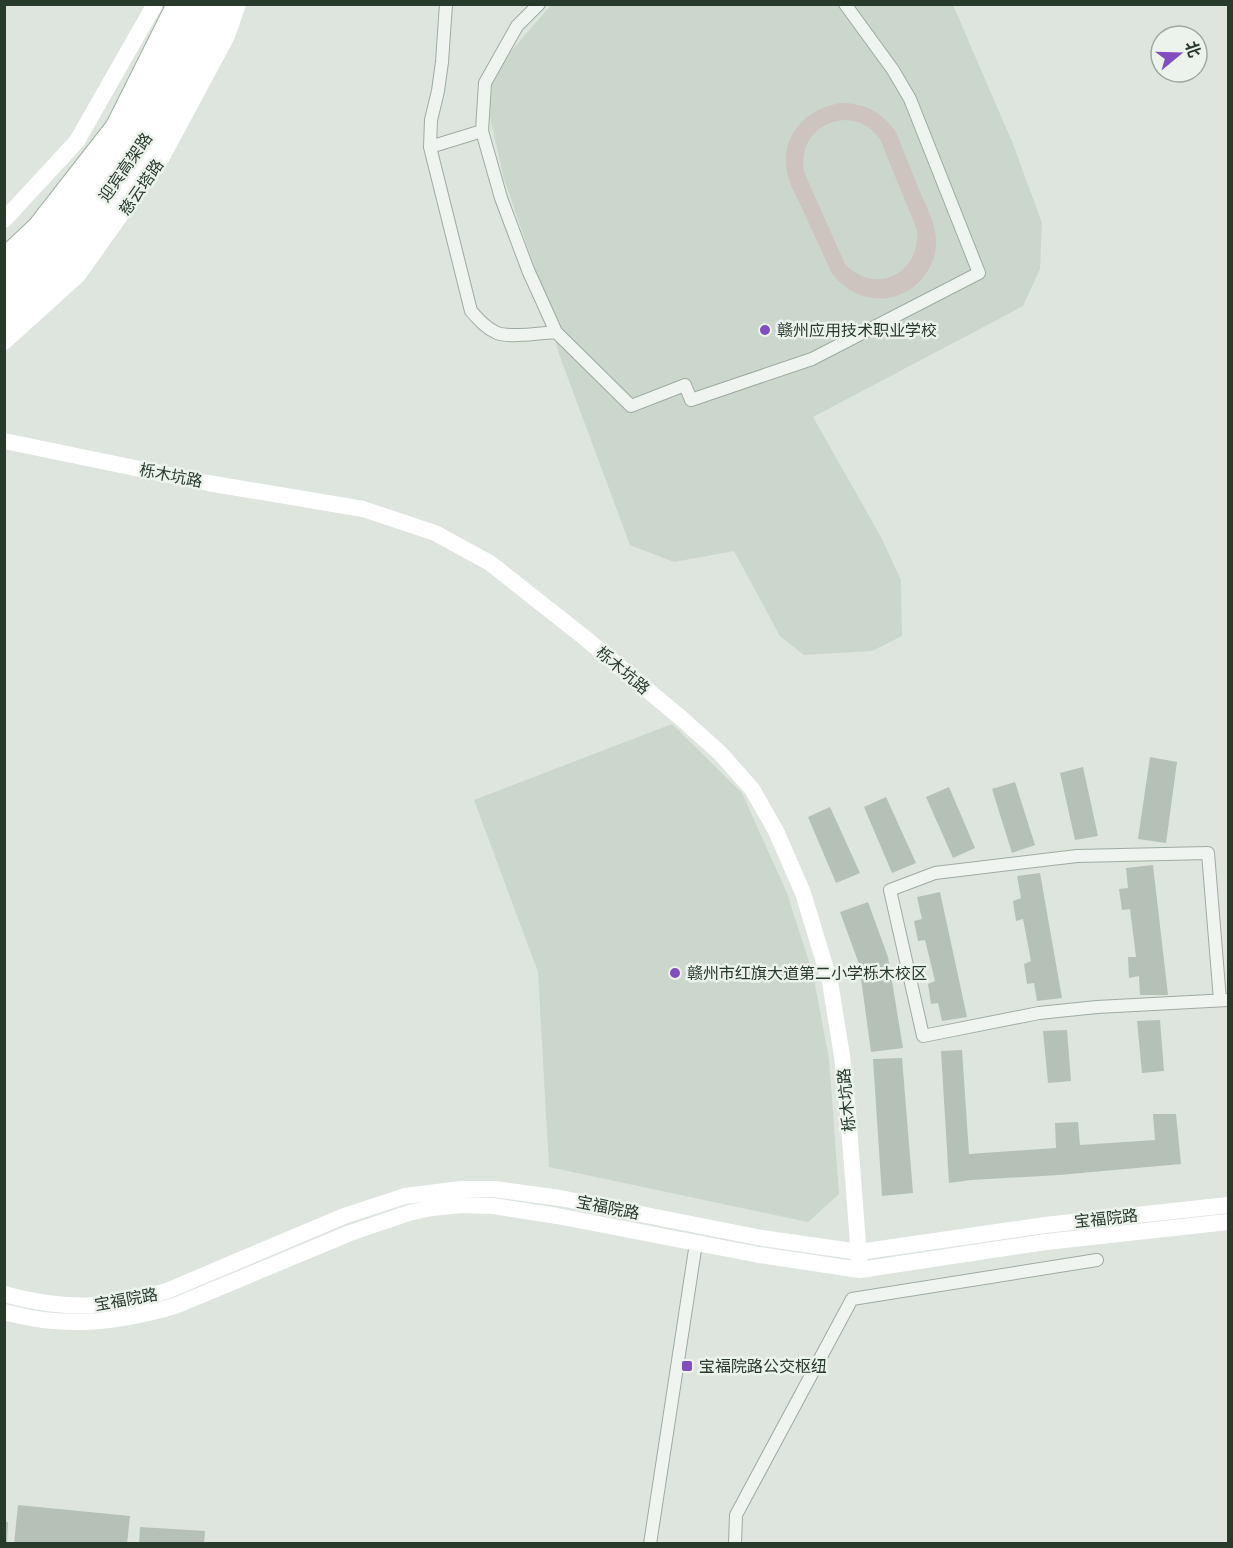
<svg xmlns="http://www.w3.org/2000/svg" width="1233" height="1548" font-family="'PT Sans Narrow','Noto Sans SC',sans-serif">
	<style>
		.built { fill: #cbd6cd }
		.green { fill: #cec4bf; fill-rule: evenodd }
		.building { fill: #b5c1b7 }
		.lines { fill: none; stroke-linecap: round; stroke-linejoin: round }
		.street-casing { stroke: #9faba1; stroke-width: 14 }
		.primary-casing { stroke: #9dafa1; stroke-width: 20 }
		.highway-casing { stroke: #869a8a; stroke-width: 23 }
		.street { stroke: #eff4f0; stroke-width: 12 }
		.secondary { stroke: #fff; stroke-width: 16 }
		.primary { stroke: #fff; stroke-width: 18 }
		.highway { stroke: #fff; stroke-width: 21 }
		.poi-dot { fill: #804ebe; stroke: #ecf3ed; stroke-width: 2 }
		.labels { text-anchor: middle; stroke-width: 5; stroke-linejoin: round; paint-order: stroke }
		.street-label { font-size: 16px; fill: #283a2c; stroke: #ecf3ed }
		.poi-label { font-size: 16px; fill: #283a2c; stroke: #ecf3ed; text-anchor: start }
	</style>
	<rect width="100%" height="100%" fill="#dde5de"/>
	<!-- built -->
	<path class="built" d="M551 5H953L1013 144 1042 223 1040 269 1023 306 813 417 881 537 901 580 902 636 872 651 804 655 780 636 734 551 674 562 630 545 559 354 538 277 504 179 490 117 492 82 506 57Z
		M672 724 742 793 787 893 813 974 829 1059 839 1194 808 1222 549 1167 538 972 474 800Z"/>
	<!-- green -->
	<path class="green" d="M840 103C865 103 882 112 896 132 904 152 912 172 920 192 927 208 937 226 936 244 936 258 929 271 920 281 912 290 900 296 888 298 865 301 846 291 832 274 822 251 811 229 801 206 796 195 789 184 787 172 780 135 806 109 840 103ZM843 120C859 120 870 126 880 139L917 230C921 274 875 296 845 264L804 172C800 143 815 124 843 120Z"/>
	<!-- building -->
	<path class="building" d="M1150 757 1177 762 1166 843 1138 839Z
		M1083 767 1098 836 1075 840 1060 773Z
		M1015 782 1035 845 1012 853 992 789Z
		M949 787 975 848 953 858 926 797Z
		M886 797 916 863 892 873 864 807Z
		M830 807 860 873 836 883 808 817Z
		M1153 865 1168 995H1140L1139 976 1129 978 1128 957H1136L1130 909 1122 910 1119 889 1128 888 1126 868Z
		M1040 873 1062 998 1037 1001 1034 983 1027 984 1024 964 1031 961 1023 919 1016 921 1013 901 1021 898 1017 876Z
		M940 892 967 1017 942 1021 938 1003 931 1004 928 984 935 981 925 940 918 941 914 921 922 919 917 897Z
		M868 902 888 957 903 1048 871 1052 859 964 840 912Z
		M1160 1020 1164 1071 1142 1073 1137 1021Z
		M1067 1030 1071 1081 1048 1083 1043 1031Z
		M962 1050 969 1154 1056 1148 1055 1123 1078 1122 1080 1145 1155 1140 1153 1114H1176L1181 1164 1059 1175 971 1180 949 1183 941 1051Z
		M902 1058 913 1193 882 1196 873 1059Z
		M18 1505 130 1516 127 1544H14Z
		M4 1522H8L7 1544H4Z
		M140 1527 205 1531 204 1544H139Z"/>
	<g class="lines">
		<!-- street casing -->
		<g class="street-casing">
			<path id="street" d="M446 4 442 62 438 91 431 120 430 147 471 311C479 320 486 328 497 333 511 338 541 333 556 332L631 406 685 385 691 400 812 359 979 273 910 99 893 70 845 4
				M539 4 517 26 485 83 482 131 501 198 528 270 556 332
				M430 147 482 131
				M1220 1000 1208 853 1077 856 935 873 890 890 923 1036 1039 1013 1097 1007 1228 1000
				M650 1544 696 1243
				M735 1544 736 1515 852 1299 1097 1260"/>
		</g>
		<!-- primary casing -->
		<g class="primary-casing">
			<path id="primary" d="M4 257 37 226 115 126 176 4
				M4 323 69 266 156 149 217 32 225 4"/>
		</g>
		<!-- highway casing -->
		<g class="highway-casing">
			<path id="highway" d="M4 281 48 241 133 130 189 16 193 4
				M4 306 60 256 145 143 205 25 211 4"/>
		</g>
		<!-- street -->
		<use href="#street" class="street"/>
		<!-- secondary -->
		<path class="secondary" d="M4 220 77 141 155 4
			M4 342 78 275 162 157 227 36 238 4
			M4 441 208 483 363 509 435 533 490 563 585 638 681 718 720 753 752 789 776 831 803 893 830 982 842 1056 848 1113 860 1270
			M4 1294C62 1310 112 1310 169 1290L344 1216 405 1196 461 1189H494L560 1198 762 1238 859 1252 1045 1225 1228 1205
			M4 1312C66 1329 115 1323 175 1306L350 1233 409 1213 432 1208 462 1205 493 1206 557 1216 759 1255 860 1270 1046 1242 1228 1222"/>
		<!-- primary -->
		<use href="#primary" class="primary"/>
		<!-- highway -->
		<use href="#highway" class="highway"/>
	</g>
	<!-- markers -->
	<g class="poi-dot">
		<circle cx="765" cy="330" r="6"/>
		<circle cx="675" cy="973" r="6"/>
		<rect x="681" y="1360" width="12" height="12" rx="3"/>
	</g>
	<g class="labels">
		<!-- street labels -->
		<g class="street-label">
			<text transform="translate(125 167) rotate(-55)" y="6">迎宾高架路</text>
			<text transform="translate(141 187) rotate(-55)" y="6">慈云塔路</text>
			<text transform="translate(171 475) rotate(11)" y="6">栎木坑路</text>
			<text transform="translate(623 670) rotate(40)" y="6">栎木坑路</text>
			<text transform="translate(846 1100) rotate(-95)" y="6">栎木坑路</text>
			<text transform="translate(608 1207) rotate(11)" y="6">宝福院路</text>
			<text transform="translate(1106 1218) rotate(-6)" y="6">宝福院路</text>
			<text transform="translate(126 1299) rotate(-10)" y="6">宝福院路</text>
		</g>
		<!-- poi labels -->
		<g class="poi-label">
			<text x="777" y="336">赣州应用技术职业学校</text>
			<text x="687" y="979">赣州市红旗大道第二小学栎木校区</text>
			<text x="699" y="1372">宝福院路公交枢纽</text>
		</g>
	</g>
	<!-- border -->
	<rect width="1233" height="1548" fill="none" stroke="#283a2c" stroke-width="12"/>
	<!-- north arrow -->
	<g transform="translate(1179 54) rotate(71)"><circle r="28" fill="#ecf3ed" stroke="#9ea9a0" stroke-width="1.5"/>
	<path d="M0-4.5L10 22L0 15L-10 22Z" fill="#804ebe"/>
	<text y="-9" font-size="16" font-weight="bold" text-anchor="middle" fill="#283a2c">北</text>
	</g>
</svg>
